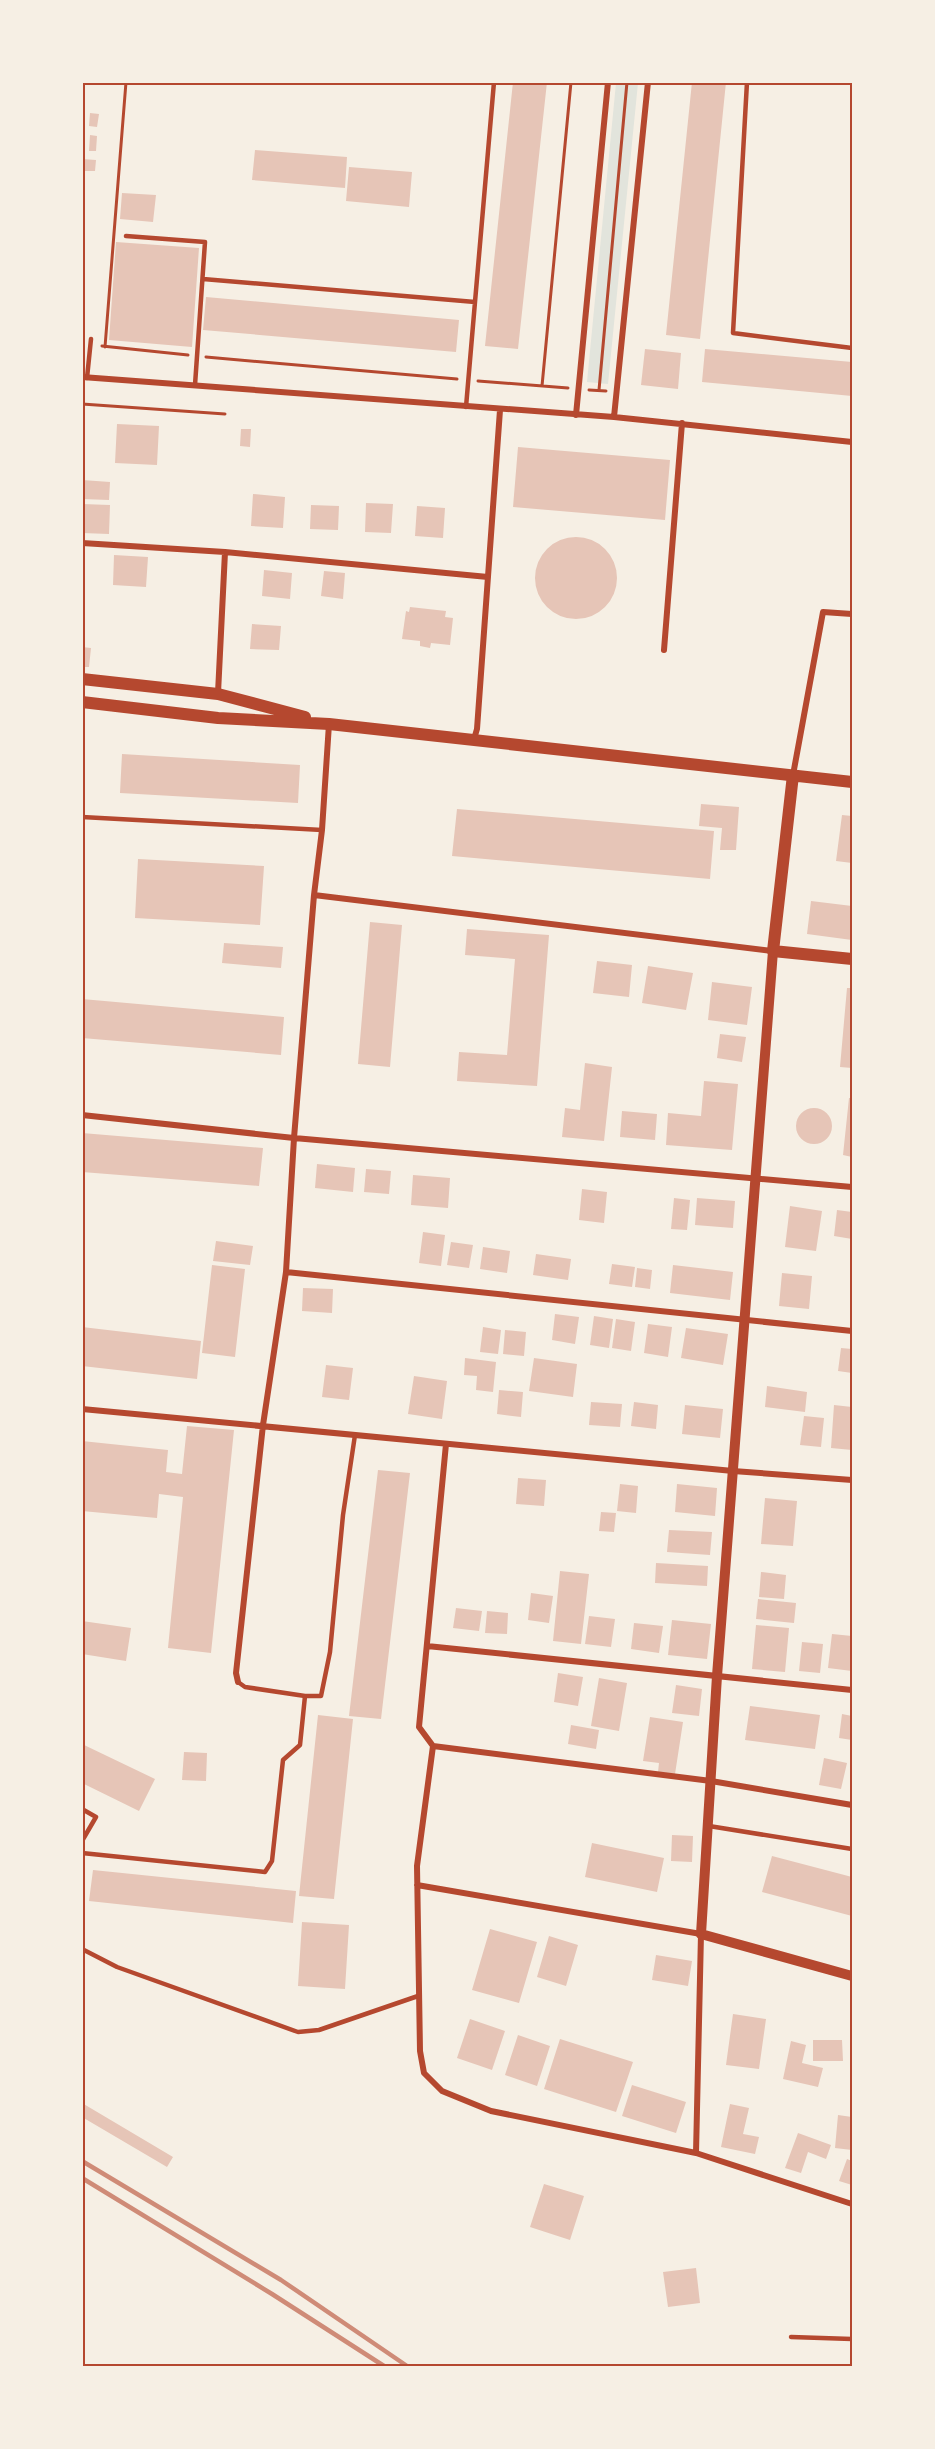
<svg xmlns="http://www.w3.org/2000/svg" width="935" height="2449" font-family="Overpass,sans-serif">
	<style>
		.green { fill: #e2e4dc }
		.building { fill: #e6c5b7 }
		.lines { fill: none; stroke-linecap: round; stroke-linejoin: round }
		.path { stroke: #b5482f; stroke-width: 3 }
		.service { stroke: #b5482f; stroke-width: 4.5 }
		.minor { stroke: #b5482f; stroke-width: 6 }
		.tertiary { stroke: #b5482f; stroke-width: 10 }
		.secondary { stroke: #b5482f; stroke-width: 12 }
		.rail { stroke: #cf8b77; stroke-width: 4.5 }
		.neatline { fill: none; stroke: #b5482f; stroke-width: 2 }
	</style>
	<rect width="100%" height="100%" fill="#f6efe4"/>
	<!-- green -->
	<path class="green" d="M616 83H638L608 384 587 382Z"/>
	<!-- building -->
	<path class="building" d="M513 82H547L518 349 485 346Z
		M692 82H726L700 339 666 335Z
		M90 113 99 114 97 127 89 126Z
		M90 135 97 136 96 151H89Z
		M255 150 347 157 345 188 252 180Z
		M82 159 96 160 95 171H82Z
		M349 167 412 172 409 207 346 201Z
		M122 193 156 195 153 222 120 219Z
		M116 242 199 248 192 347 109 340Z
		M206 297 459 320 456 352 203 330Z
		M645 349 681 353 678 389 641 385Z
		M705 349 852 362V396L702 382Z
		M117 424 159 426 157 465 115 463Z
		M241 429H251L250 447 240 446Z
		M518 447 670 460 665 520 513 507Z
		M82 480 110 482 109 500 82 499Z
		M253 494 285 497 283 528 251 526Z
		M366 503 393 504 391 533 365 532Z
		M82 504 110 505 109 534 82 533Z
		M311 505 339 506 338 530 310 529Z
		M417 506 445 508 443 538 415 536Z
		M535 578a41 41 0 1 1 82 0a41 41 0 1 1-82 0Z
		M114 555 148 557 146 587 113 585Z
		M264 570 292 573 290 599 262 596Z
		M324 571 345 573 343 599 321 596Z
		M410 607 446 611 445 617 453 618 450 645 431 643 430 648 420 646V641L402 639 406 611 409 612Z
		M252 624 281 626 279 650 250 649Z
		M82 647 91 648 89 667H82Z
		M122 754 300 765 298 803 120 793Z
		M701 804 739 807 736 850H720L722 828 699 826Z
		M457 809 714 831 710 879 452 856Z
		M842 815 852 816V863L836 861Z
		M138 859 264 866 260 925 135 918Z
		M811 901 852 906V940L807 934Z
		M370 922 402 925 390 1067 358 1064Z
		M467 929 549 935 537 1086 457 1081 459 1052 507 1055 515 959 465 955Z
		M224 943 283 947 281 968 222 963Z
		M597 961 632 965 629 997 593 993Z
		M648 966 693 973 686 1010 642 1003Z
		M712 982 752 987 747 1025 708 1020Z
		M847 988H852V1068L840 1067Z
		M82 999 284 1017 281 1055 82 1038Z
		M720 1034 746 1037 742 1062 717 1058Z
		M585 1063 612 1067 604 1141 562 1137 565 1108 580 1110Z
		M704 1081 738 1084 732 1150 666 1145 668 1113 701 1116Z
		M849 1098H852V1157L843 1155Z
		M796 1126a18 18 0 1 1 36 0a18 18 0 1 1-36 0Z
		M622 1111 657 1114 655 1140 620 1137Z
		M82 1133 263 1148 259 1186 82 1172Z
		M317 1164 355 1168 353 1192 315 1188Z
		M366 1169 391 1171 389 1194 364 1192Z
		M413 1175 450 1178 448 1208 411 1205Z
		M582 1189 607 1192 604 1223 579 1220Z
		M674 1198 690 1200 687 1230 671 1229Z
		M697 1198 735 1201 733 1228 695 1225Z
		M790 1206 822 1211 816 1251 785 1247Z
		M837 1210 852 1212V1239L834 1236Z
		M423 1232 445 1235 441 1266 419 1263Z
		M216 1241 253 1246 250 1265 213 1261Z
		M451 1242 473 1245 469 1268 447 1265Z
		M483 1247 510 1251 507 1273 480 1269Z
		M536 1254 571 1259 568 1280 533 1275Z
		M612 1264 635 1267 632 1287 609 1284Z
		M212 1265 245 1269 235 1357 202 1353Z
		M673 1265 733 1272 730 1300 670 1293Z
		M637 1268 652 1270 650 1289 635 1287Z
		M782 1273 812 1276 809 1309 779 1306Z
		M303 1288 333 1289 332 1313 302 1311Z
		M555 1314 579 1317 575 1344 552 1340Z
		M594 1316 613 1319 609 1348 590 1345Z
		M616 1319 635 1322 631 1351 612 1348Z
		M648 1324 672 1327 668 1357 644 1353Z
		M82 1327 201 1341 197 1379 82 1366Z
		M483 1327 501 1330 498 1354 480 1352Z
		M686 1328 728 1334 723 1365 681 1358Z
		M505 1330 526 1332 524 1356 503 1354Z
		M841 1348 852 1349V1373L838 1371Z
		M465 1358 496 1362 493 1392 476 1390 477 1376 464 1375Z
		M534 1358 577 1364 573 1397 529 1391Z
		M326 1365 353 1368 349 1400 322 1397Z
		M414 1376 447 1381 442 1419 408 1414Z
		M767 1386 807 1392 805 1412 765 1407Z
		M499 1390 523 1392 521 1417 497 1414Z
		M591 1402 622 1404 620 1427 589 1425Z
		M634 1402 658 1405 656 1429 631 1426Z
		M685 1405 723 1409 720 1438 682 1434Z
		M834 1405 852 1407V1450L831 1448Z
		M804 1416 824 1418 821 1447 800 1445Z
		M187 1426 234 1430 211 1653 168 1648 183 1497 159 1494 157 1518 82 1511V1441L168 1450 166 1472 182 1474Z
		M378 1470 410 1473 381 1719 349 1716Z
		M518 1478 546 1480 544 1506 516 1504Z
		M620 1484 638 1486 636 1513 617 1511Z
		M677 1484 717 1488 715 1516 675 1512Z
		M765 1498 797 1501 793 1546 761 1544Z
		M601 1512 616 1513 614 1532 599 1531Z
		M669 1530 712 1532 710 1555 667 1552Z
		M656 1563 708 1566 707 1586 655 1583Z
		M560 1571 589 1574 581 1644 553 1641Z
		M761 1572 786 1575 784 1599 759 1597Z
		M531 1593 553 1596 549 1623 528 1620Z
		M758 1599 796 1603 794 1623 756 1619Z
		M456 1608 482 1611 479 1631 453 1628Z
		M487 1611 508 1613 507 1634 485 1633Z
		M589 1616 615 1619 611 1647 585 1644Z
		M672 1620 711 1624 707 1659 668 1655Z
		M82 1621 131 1628 126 1661 82 1654Z
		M634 1623 663 1626 659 1653 631 1649Z
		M756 1625 789 1628 785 1672 752 1669Z
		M832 1634 852 1636V1671L828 1668Z
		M802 1642 823 1644 820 1673 799 1671Z
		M558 1673 583 1677 578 1706 554 1702Z
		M599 1678 627 1683 619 1731 591 1726Z
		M676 1685 702 1689 699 1716 672 1713Z
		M750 1706 820 1715 815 1749 745 1740Z
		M842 1714 852 1716V1740L839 1738Z
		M318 1715 353 1719 334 1899 299 1896Z
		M650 1717 683 1722 675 1774 658 1772 659 1763 643 1761Z
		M571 1725 599 1730 596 1749 568 1744Z
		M82 1744 155 1779 139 1811 82 1783Z
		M184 1752 207 1753 206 1781 182 1780Z
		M824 1758 847 1763 841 1789 819 1785Z
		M672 1835 693 1836 692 1862 671 1861Z
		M592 1843 664 1858 657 1892 585 1877Z
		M772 1856 852 1877V1916L762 1892Z
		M93 1870 296 1891 293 1923 89 1901Z
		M302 1922 349 1925 345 1989 298 1986Z
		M490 1929 537 1942 519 2003 472 1990Z
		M549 1936 578 1945 566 1986 537 1977Z
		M656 1955 692 1961 688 1986 652 1980Z
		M733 2014 766 2019 759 2069 726 2065Z
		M470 2019 505 2031 492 2070 457 2058Z
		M518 2035 550 2046 537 2086 505 2075Z
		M560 2039 633 2062 616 2112 544 2089Z
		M813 2040H842L843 2061H813Z
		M791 2041 806 2045 802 2063 823 2068 818 2087 783 2079Z
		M632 2085 686 2102 676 2133 622 2116Z
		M82 2103 173 2157 167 2167 82 2117Z
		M730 2104 749 2108 743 2134 759 2137 755 2154 721 2147Z
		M838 2115 852 2117V2150L835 2148Z
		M798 2133 831 2145 826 2159 808 2152 801 2173 785 2168Z
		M847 2159 852 2161V2185L839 2181Z
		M544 2184 584 2196 570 2240 530 2227Z
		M696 2268 700 2303 668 2307 663 2272Z"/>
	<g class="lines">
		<!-- path -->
		<path class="path" d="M102 346 188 355
			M105 347 126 82
			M206 357 457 379
			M478 381 568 388
			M542 386 571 82
			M589 390 606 391
			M599 390 627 82
			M82 404 225 414"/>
		<!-- service -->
		<path class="service" d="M747 82 733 333 852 348
			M126 236 205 242 195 385
			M203 279 475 302 466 407
			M475 302 494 82
			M87 378 91 339
			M82 817 322 830
			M238 1682 245 1687 305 1696
			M82 1809 96 1817 82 1841
			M709 1826 852 1849
			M82 1853 265 1872 272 1861 283 1760 300 1745 305 1696H321L330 1652 343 1515 355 1435
			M82 1949 117 1967 298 2032 319 2030 418 1996
			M791 2337 852 2339"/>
		<!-- minor -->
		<path class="minor" d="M82 377 614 417 852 442
			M576 415 608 82
			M614 417 648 82
			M82 543 225 552 488 577
			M664 650 682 423
			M218 693 225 552
			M474 739 477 729 500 410
			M793 775 823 612 852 614
			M314 895 772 951
			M82 1115 294 1138 852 1187
			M286 1272 852 1331
			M82 1409 733 1471 852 1480
			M446 1444 419 1727 433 1746 417 1866 420 2051 424 2073 442 2091 491 2111 696 2153 852 2204
			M427 1646 852 1690
			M238 1682 236 1673 263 1425 286 1272 294 1138 314 895 322 830 329 724
			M433 1746 711 1781 852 1805
			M417 1885 701 1934 696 2153"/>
		<!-- tertiary -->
		<path class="tertiary" d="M773 951 717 1676 701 1934 852 1976"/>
		<!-- secondary -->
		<path class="secondary" d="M82 679 218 694 305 717
			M82 702 218 718 329 724 852 782
			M793 775 773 951 852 959"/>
		<!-- rail -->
		<path class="rail" d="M82 2161 281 2280 407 2366
			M82 2178 272 2294 384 2366"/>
	</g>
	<!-- border -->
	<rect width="935" height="2449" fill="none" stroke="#f6efe4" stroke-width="168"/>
	<rect x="84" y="84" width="767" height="2281" class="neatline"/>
</svg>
